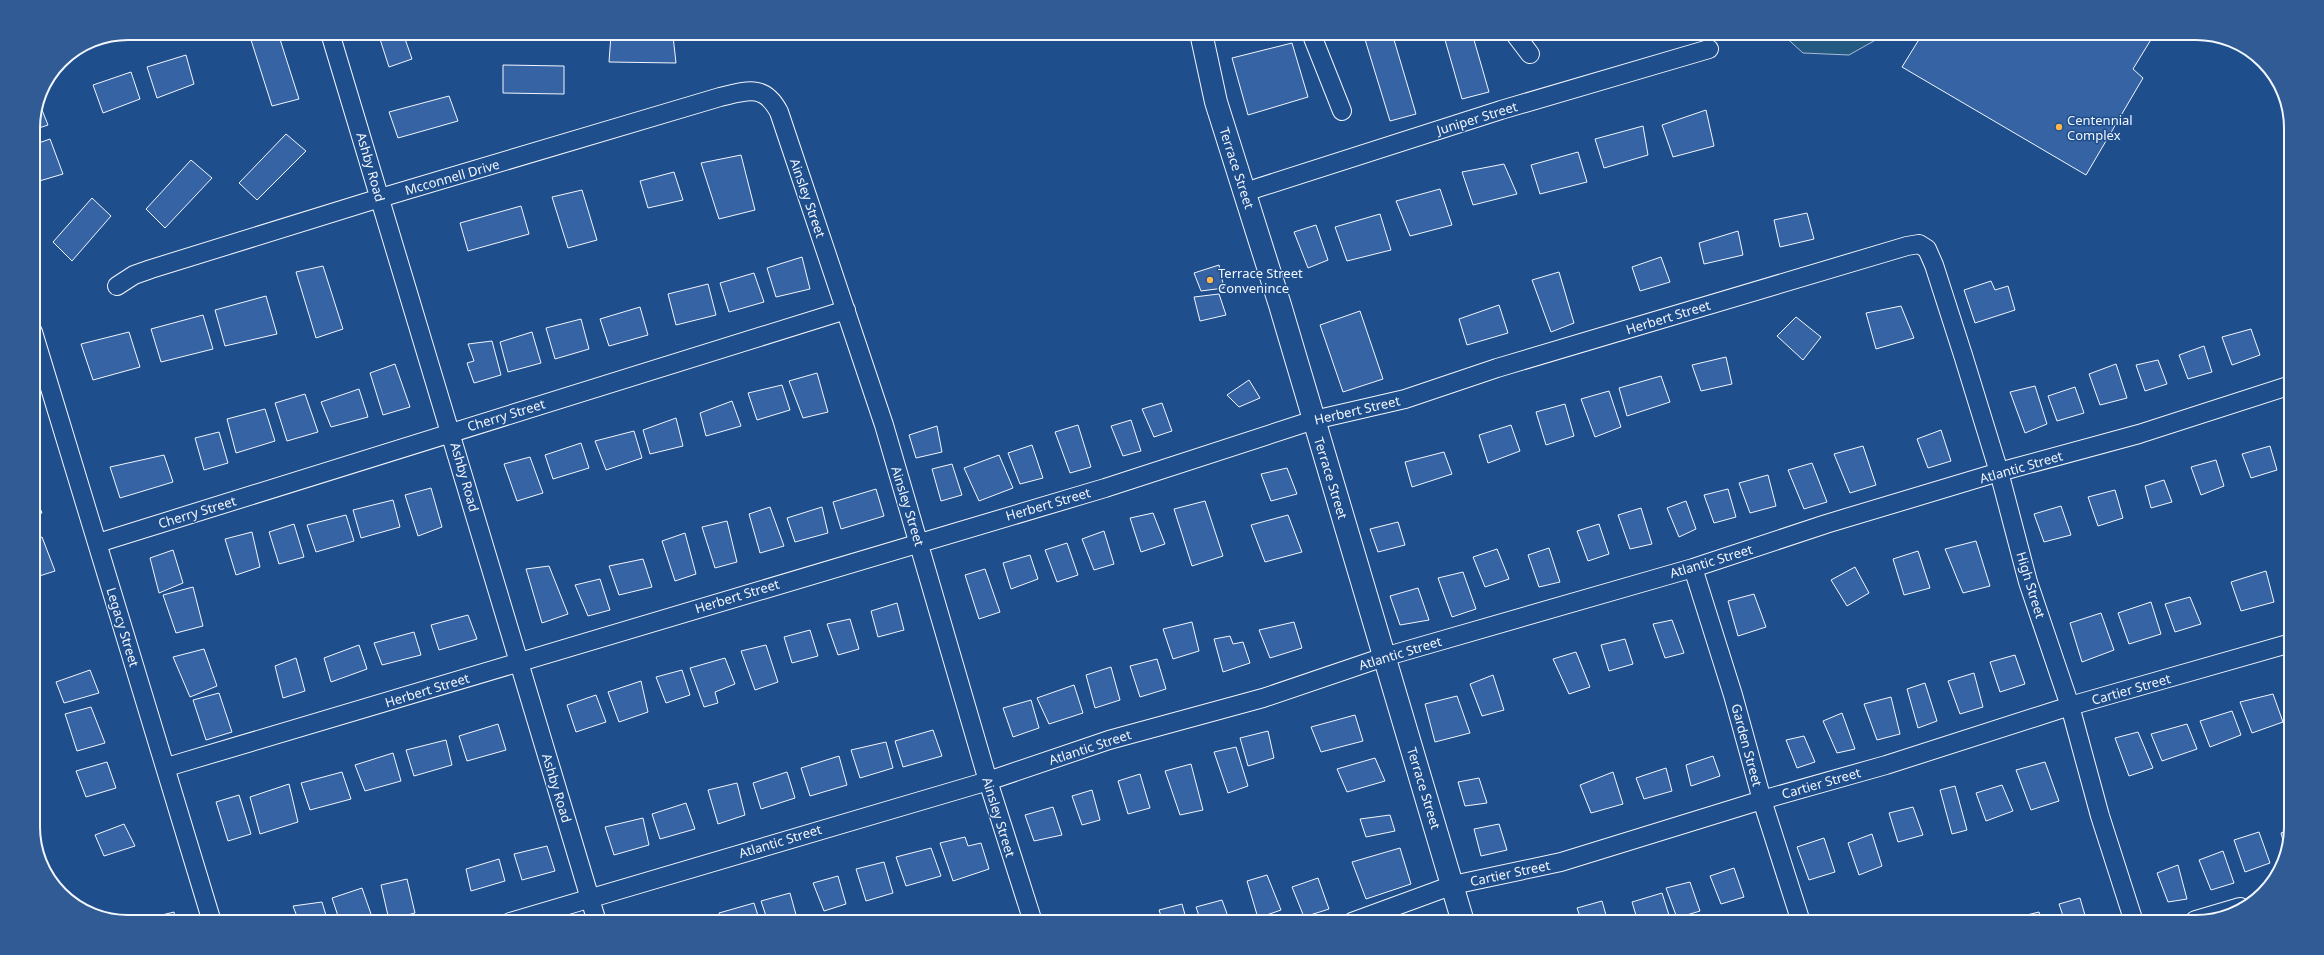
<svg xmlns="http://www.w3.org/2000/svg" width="2324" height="955" font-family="'Noto Sans',sans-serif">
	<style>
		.green { fill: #245a82; stroke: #a8bbd7 }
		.building { fill: #3563a3; stroke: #f2f6ff }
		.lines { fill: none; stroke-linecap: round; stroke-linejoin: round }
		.street-casing { stroke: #f2f6ff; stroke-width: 20 }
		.secondary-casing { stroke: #f2f6ff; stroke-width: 24 }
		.street { stroke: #1f4e8c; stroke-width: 18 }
		.secondary { stroke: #1f4e8c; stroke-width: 22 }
		.poi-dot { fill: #ffb74d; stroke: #1f4e8c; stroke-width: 1.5 }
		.labels { text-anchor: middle; stroke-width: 3; stroke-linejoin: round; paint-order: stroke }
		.street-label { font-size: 13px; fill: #f2f6ff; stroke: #1f4e8c }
		.poi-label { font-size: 13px; fill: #f2f6ff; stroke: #1f4e8c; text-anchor: start }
		.rim { fill: none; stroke: #f2f6ff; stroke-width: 2 }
	</style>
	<rect width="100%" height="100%" fill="#1f4e8c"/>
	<!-- green -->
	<path class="green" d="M1781 33H1888L1849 55 1803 53Z"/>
	<!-- building -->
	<path class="building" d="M278 33 299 99 272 106 251 40Z
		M378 33H403L412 59 389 67Z
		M1363 33H1392L1416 114 1390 121Z
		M1443 33H1472L1489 92 1462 99Z
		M1923 33H2155L2133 69 2143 78 2086 175 1902 67Z
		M611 35 673 36 676 63 609 62Z
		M1292 43 1308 97 1248 115 1232 58Z
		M186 55 194 84 157 98 147 67Z
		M503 65 564 66V94L503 93Z
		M131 72 140 99 103 113 93 85Z
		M449 96 458 121 398 138 389 112Z
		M38 100 48 125 33 130V122Z
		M1706 110 1714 146 1673 157 1662 125Z
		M1643 126 1648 155 1604 168 1595 139Z
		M286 134 306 151 257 200 239 183Z
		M50 139 63 174 36 182 33 173V145Z
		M1578 152 1587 182 1540 194 1531 165Z
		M741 155 755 210 719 219 701 163Z
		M191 160 212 178 165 228 146 209Z
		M1504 164 1517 194 1473 205 1462 172Z
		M674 172 683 200 648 208 640 181Z
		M1440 189 1452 225 1410 236 1396 201Z
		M582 190 597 240 568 248 552 197Z
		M92 198 111 216 72 261 53 242Z
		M521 206 529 234 468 251 460 223Z
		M1807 213 1814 239 1780 247 1774 220Z
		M1380 214 1391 250 1347 261 1335 227Z
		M1316 225 1328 260 1308 268 1294 232Z
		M1738 231 1743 255 1704 264 1699 243Z
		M802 257 810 289 776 297 767 268Z
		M1661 257 1670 282 1640 291 1632 267Z
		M1219 265 1224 288 1201 291 1194 273Z
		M323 266 343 329 316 338 296 272Z
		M1559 272 1574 323 1551 332 1532 280Z
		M754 273 764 302 729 312 720 283Z
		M1991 281 1995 290 2008 286 2015 310 1975 323 1964 290Z
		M708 284 716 315 676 325 668 294Z
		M1219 294 1226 315 1200 321 1194 297Z
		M266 296 277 334 225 346 215 310Z
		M1499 305 1508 333 1467 345 1459 319Z
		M1901 306 1914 338 1876 349 1866 313Z
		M640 307 648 335 609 346 600 319Z
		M1360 311 1383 379 1343 392 1320 325Z
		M203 315 213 349 161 362 151 329Z
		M1796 317 1821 337 1803 360 1777 336Z
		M581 319 589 349 555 359 546 328Z
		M2251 329 2260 355 2232 365 2222 337Z
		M129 332 140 367 93 380 81 344Z
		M532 332 541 363 508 372 500 342Z
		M492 341 501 375 474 383 467 363 474 361 468 344Z
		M2204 346 2212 372 2188 379 2179 355Z
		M1726 357 1732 384 1701 391 1692 365Z
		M2158 360 2167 384 2145 391 2136 365Z
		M395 364 410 407 383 415 370 373Z
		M2116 364 2127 398 2100 405 2089 374Z
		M817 373 828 412 803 418 789 381Z
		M1661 376 1670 402 1627 416 1619 388Z
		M1249 380 1260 398 1239 407 1227 395Z
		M782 385 790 410 757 420 748 393Z
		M2035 386 2047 424 2025 433 2010 392Z
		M2075 387 2084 413 2057 421 2048 396Z
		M359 389 368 417 331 427 321 402Z
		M1609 391 1621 427 1595 437 1581 399Z
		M305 394 318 432 287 441 275 403Z
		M732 401 741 426 706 436 700 413Z
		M1162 403 1172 431 1154 437 1142 409Z
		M1565 404 1574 436 1546 445 1536 412Z
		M265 409 275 441 236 453 227 419Z
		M676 418 683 446 650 454 643 430Z
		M1131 420 1141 451 1123 456 1111 426Z
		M1078 425 1091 467 1070 473 1055 432Z
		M1511 425 1520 451 1488 463 1479 435Z
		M937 426 942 452 916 458 909 435Z
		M1941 430 1951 461 1928 468 1917 439Z
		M634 431 642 458 606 470 595 441Z
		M219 432 228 463 204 470 195 438Z
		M581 443 589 468 553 479 545 455Z
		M1032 445 1043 478 1020 484 1008 453Z
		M1863 446 1876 485 1850 493 1834 454Z
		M2270 446 2277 470 2251 478 2242 454Z
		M1444 452 1452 474 1412 487 1405 462Z
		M164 455 173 482 120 498 110 467Z
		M999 455 1013 488 979 501 964 468Z
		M530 457 543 493 517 501 504 464Z
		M2216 460 2224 486 2201 495 2191 467Z
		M1812 463 1827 502 1804 509 1788 470Z
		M952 464 962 495 941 501 932 469Z
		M1287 468 1297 494 1271 501 1261 474Z
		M1768 475 1776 506 1750 513 1739 483Z
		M2164 480 2172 502 2151 508 2145 486Z
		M431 488 442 527 418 536 405 495Z
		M876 489 884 516 841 529 833 502Z
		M1728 489 1736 517 1714 523 1704 495Z
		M2115 490 2123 518 2098 526 2088 497Z
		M33 491 42 513 33 516Z
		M393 500 400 527 361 538 353 510Z
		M1205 501 1223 556 1192 566 1174 509Z
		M1686 501 1696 529 1679 537 1667 508Z
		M2061 506 2071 535 2044 542 2034 514Z
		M770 507 784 546 760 553 749 514Z
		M822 507 828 533 795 542 787 518Z
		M1641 508 1652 544 1630 549 1618 515Z
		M1153 513 1165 544 1141 552 1130 518Z
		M346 515 354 541 316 552 307 525Z
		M1288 515 1302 552 1265 562 1251 525Z
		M727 521 737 562 715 568 702 527Z
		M1398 522 1405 545 1378 552 1370 529Z
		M294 524 304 557 279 564 269 532Z
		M1599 524 1609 554 1588 561 1577 531Z
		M1104 531 1114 564 1094 570 1082 539Z
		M252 532 260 567 236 575 225 539Z
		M685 533 696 574 675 581 662 541Z
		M42 537 55 571 33 578V540Z
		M1976 541 1990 586 1963 593 1945 549Z
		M1067 543 1078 575 1057 582 1045 550Z
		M1549 548 1560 582 1539 587 1528 555Z
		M1497 549 1509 579 1485 587 1473 557Z
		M173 550 183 583 159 593 150 558Z
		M1918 551 1930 588 1904 595 1893 559Z
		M1030 555 1038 579 1011 589 1003 563Z
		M643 559 652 587 619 595 609 566Z
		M549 566 568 614 542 623 526 569Z
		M1855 567 1869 593 1847 606 1831 580Z
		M985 569 1000 612 979 619 965 575Z
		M2266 571 2274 602 2241 611 2231 582Z
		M1463 572 1476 609 1452 617 1438 578Z
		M600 579 610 610 588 616 575 585Z
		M193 587 203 626 176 633 163 595Z
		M1418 588 1429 620 1400 625 1390 596Z
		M1754 594 1766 627 1738 636 1728 601Z
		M2190 597 2201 624 2175 632 2165 604Z
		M2151 602 2161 634 2129 644 2118 613Z
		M897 603 904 630 878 637 871 611Z
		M2101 613 2114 650 2082 662 2070 623Z
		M468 615 477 639 439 650 431 625Z
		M850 619 859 649 838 655 827 624Z
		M1672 620 1684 653 1665 658 1653 624Z
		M1192 622 1199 651 1173 659 1163 629Z
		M1294 622 1302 648 1270 658 1259 630Z
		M810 630 818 656 792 663 784 637Z
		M414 632 421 655 382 665 374 643Z
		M1230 636 1233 644 1243 642 1250 663 1223 672 1214 639Z
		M1625 639 1633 664 1609 671 1601 645Z
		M359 645 367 669 331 682 324 658Z
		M766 645 778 682 755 690 741 651Z
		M204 649 217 686 190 697 173 657Z
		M1576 652 1590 687 1569 694 1553 659Z
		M2015 655 2025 684 2000 692 1990 662Z
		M296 658 305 691 283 698 275 666Z
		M725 658 735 684 715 692 718 703 704 707 690 668Z
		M1157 659 1166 689 1140 697 1130 666Z
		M1111 667 1120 700 1095 708 1086 675Z
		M90 670 99 693 64 703 56 682Z
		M682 670 690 695 666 703 656 677Z
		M1974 673 1983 707 1960 714 1948 681Z
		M1493 675 1504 710 1482 716 1470 684Z
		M641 681 648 712 619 722 608 692Z
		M1925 683 1937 721 1918 728 1907 689Z
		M1074 685 1083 713 1049 724 1037 698Z
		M2291 689V705L2286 691Z
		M219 693 232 732 206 740 193 700Z
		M2273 694 2283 722 2252 733 2240 702Z
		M596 695 606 722 576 732 567 705Z
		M1457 696 1470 733 1435 742 1425 704Z
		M1891 697 1900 734 1877 740 1864 704Z
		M1031 700 1039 728 1013 737 1003 708Z
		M91 707 105 743 77 751 65 714Z
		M2232 711 2241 735 2210 747 2200 721Z
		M1842 713 1855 749 1837 753 1823 721Z
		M1355 715 1363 741 1321 752 1311 727Z
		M498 724 506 750 467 761 459 736Z
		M2187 724 2197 749 2162 761 2151 734Z
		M933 730 942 756 903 767 895 741Z
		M1268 731 1274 758 1248 766 1240 738Z
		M2138 732 2153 768 2129 776 2115 738Z
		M1804 736 1815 762 1797 768 1786 740Z
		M446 740 452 765 414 776 406 750Z
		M886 742 893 768 860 778 851 750Z
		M1236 747 1248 786 1228 793 1214 752Z
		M393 753 401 781 365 791 355 765Z
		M839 756 847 785 810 796 801 768Z
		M1713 756 1720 776 1691 786 1686 765Z
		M1375 758 1385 781 1347 792 1337 769Z
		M107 762 116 788 86 797 76 771Z
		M2045 762 2059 801 2031 810 2016 770Z
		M1191 764 1203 810 1180 815 1165 771Z
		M1666 768 1672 791 1644 799 1636 778Z
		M342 772 351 799 310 810 301 783Z
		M787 772 795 798 761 809 753 783Z
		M1613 772 1623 804 1591 813 1580 785Z
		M1140 774 1150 808 1128 814 1118 781Z
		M1479 778 1487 803 1465 806 1458 782Z
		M737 783 745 815 718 824 708 790Z
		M289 784 298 822 260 834 250 797Z
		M2002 785 2013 811 1986 821 1976 793Z
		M1955 786 1967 830 1952 834 1940 790Z
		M1092 790 1100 820 1082 825 1072 796Z
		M239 795 251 834 228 841 216 802Z
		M686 803 695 829 660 839 652 814Z
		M1053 807 1062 835 1034 841 1025 815Z
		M1913 807 1923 835 1898 842 1889 813Z
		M1390 815 1395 831 1366 837 1360 819Z
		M643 818 649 845 614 855 605 827Z
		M124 824 135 846 104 856 95 835Z
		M1499 824 1507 850 1481 856 1474 829Z
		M2290 830 2286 851 2281 833Z
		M2259 832 2270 863 2245 872 2234 840Z
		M1872 834 1882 866 1859 875 1848 843Z
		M965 837 968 846 981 843 989 869 953 881 940 843Z
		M1824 838 1835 872 1809 880 1797 847Z
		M547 846 555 871 522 880 514 854Z
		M931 848 941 876 906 886 896 857Z
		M1400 848 1411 884 1366 899 1352 862Z
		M2223 851 2234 883 2211 890 2199 860Z
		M499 859 505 881 471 891 466 869Z
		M884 862 893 893 866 901 856 869Z
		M2178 865 2187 899 2168 902 2157 873Z
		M1734 868 1744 897 1721 904 1710 876Z
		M1267 875 1281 910 1258 918 1247 881Z
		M838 876 846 904 824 911 813 883Z
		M1318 878 1329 909 1304 917 1292 887Z
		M407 879 415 913 389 920 381 885Z
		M1690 882 1700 911 1677 918 1666 888Z
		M362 888 372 917 357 922H340L332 898Z
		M790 893 798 922H768L761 901Z
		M1662 893 1669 915 1638 922 1632 902Z
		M2080 898 2087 922H2065L2059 904Z
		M1222 900 1230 922H1201L1196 907Z
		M1602 901 1608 922H1582L1577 908Z
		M322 902 328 922H299L293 906Z
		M754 903 760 922H722L719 913Z
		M1182 904 1187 922H1163L1159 910Z
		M174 912 176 922 142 920Z
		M2039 912 2042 922H2017L2015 918Z"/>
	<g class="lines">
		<!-- street casing -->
		<g class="street-casing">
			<path id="street" d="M330 33 597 922
				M1311 33 1342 111
				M1514 33 1530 54
				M1245 192 1501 110 1709 49
				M117 286 134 275 151 269 380 198 720 97C746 91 764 83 779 112L884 425 988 781 1033 922
				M33 332 212 922
				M98 543 846 310
				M1693 568 1733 695 1762 800 1801 922
				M167 767 1105 488 1314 420 1405 399 1497 368 1907 246 1919 244 1927 249 1934 265 1963 355 1999 472 2028 582 2070 706 2100 816 2134 922
				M510 922 988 781 1109 740 1263 698 1384 657 1693 568 1826 524 1999 472 2139 434 2291 385
				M1352 922 1453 885 1561 862 1762 800 1886 765 2070 706 2291 643"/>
		</g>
		<!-- secondary casing -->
		<g class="secondary-casing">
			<path id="secondary" d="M1201 33 1216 102 1280 305 1463 922
				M2196 922 2240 909"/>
		</g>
		<!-- street -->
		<use href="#street" class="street"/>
		<!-- secondary -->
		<use href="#secondary" class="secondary"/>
	</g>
	<!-- markers -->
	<g class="poi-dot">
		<circle cx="2059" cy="127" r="4"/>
		<circle cx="1210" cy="280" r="4"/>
	</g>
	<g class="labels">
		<!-- street labels -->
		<g class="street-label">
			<text transform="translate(1477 118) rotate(-17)" y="5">Juniper Street</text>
			<text transform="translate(371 167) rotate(74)" y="5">Ashby Road</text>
			<text transform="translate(1237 168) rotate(72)" y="5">Terrace Street</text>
			<text transform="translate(452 177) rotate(-16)" y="5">Mcconnell Drive</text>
			<text transform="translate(808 198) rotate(71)" y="5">Ainsley Street</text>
			<text transform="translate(1668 317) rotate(-17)" y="5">Herbert Street</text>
			<text transform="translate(1357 410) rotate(-13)" y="5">Herbert Street</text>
			<text transform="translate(506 415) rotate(-17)" y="5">Cherry Street</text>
			<text transform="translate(2021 467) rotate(-16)" y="5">Atlantic Street</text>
			<text transform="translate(465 477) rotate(74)" y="5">Ashby Road</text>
			<text transform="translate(1331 478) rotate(73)" y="5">Terrace Street</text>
			<text transform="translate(1048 504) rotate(-16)" y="5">Herbert Street</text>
			<text transform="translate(908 506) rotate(73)" y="5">Ainsley Street</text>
			<text transform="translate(197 512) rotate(-17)" y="5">Cherry Street</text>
			<text transform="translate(1711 561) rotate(-17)" y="5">Atlantic Street</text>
			<text transform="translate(2031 585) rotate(73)" y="5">High Street</text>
			<text transform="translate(737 596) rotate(-17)" y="5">Herbert Street</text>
			<text transform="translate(123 627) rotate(73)" y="5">Legacy Street</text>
			<text transform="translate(1400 653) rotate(-17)" y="5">Atlantic Street</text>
			<text transform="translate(2131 689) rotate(-16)" y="5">Cartier Street</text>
			<text transform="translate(427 690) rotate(-17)" y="5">Herbert Street</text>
			<text transform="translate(1747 745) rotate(75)" y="5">Garden Street</text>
			<text transform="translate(1090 747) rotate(-18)" y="5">Atlantic Street</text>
			<text transform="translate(1821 783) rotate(-16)" y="5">Cartier Street</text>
			<text transform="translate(557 788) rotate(73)" y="5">Ashby Road</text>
			<text transform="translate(1424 788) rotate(73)" y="5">Terrace Street</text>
			<text transform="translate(999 817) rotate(73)" y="5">Ainsley Street</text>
			<text transform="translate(780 841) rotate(-17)" y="5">Atlantic Street</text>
			<text transform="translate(1510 873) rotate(-12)" y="5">Cartier Street</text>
		</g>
		<!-- poi labels -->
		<g class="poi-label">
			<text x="2067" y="125">Centennial<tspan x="2067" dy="15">Complex</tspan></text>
			<text x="1218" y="278">Terrace Street<tspan x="1218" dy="15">Convenince</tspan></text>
		</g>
	</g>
	<!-- crop -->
	<path d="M0 0H2324V955H0ZM128 40H2196A88 88 0 0 1 2284 128V827A88 88 0 0 1 2196 915H128A88 88 0 0 1 40 827V128A88 88 0 0 1 128 40Z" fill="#305b95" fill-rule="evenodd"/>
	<path class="rim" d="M128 40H2196A88 88 0 0 1 2284 128V827A88 88 0 0 1 2196 915H128A88 88 0 0 1 40 827V128A88 88 0 0 1 128 40Z"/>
</svg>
